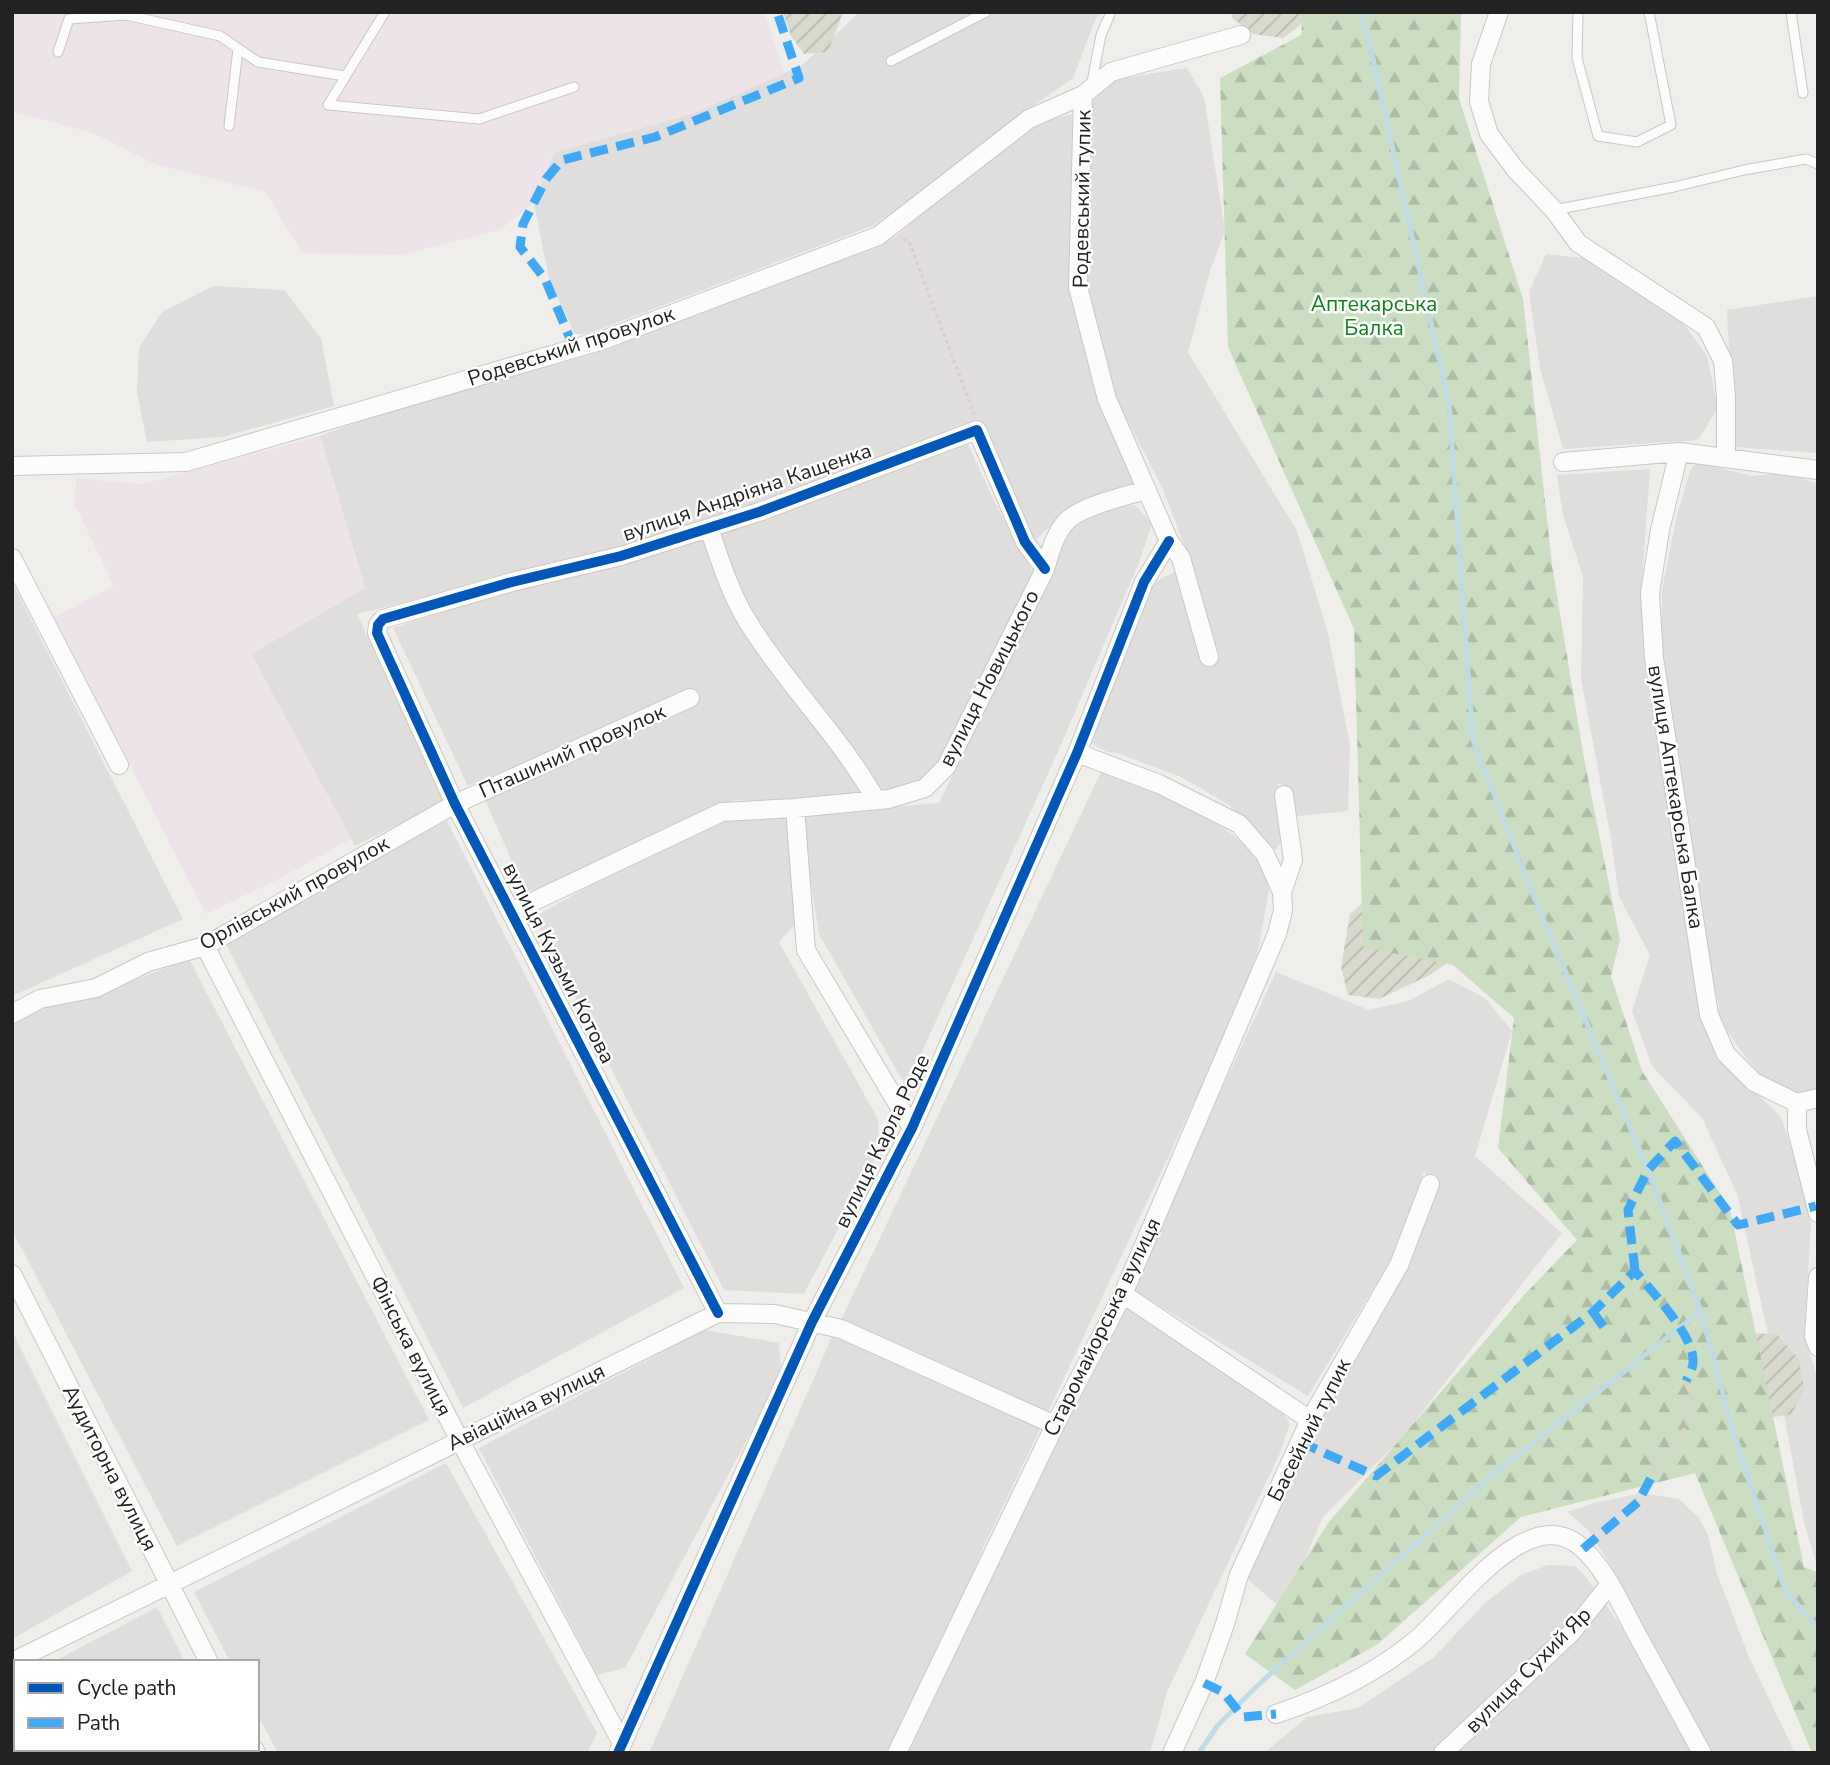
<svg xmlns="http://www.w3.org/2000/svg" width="1830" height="1765" font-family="'Nunito Sans',sans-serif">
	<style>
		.residential { fill: #dfdedc }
		.industrial { fill: #ede4e9 }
		.construction { fill: url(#construction-furrows) }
		.forest { fill: url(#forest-firs) }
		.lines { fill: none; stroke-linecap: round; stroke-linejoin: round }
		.stream { stroke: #bfdbe3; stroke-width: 5 }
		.lane-casing { stroke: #c9c8c7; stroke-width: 11 }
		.street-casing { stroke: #c9c8c7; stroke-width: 20 }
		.path { stroke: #dccecd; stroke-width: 3.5; stroke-dasharray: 3.5 3.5; stroke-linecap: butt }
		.lane { stroke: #fdfcfc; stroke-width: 9 }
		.street { stroke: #fdfcfc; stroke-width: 18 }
		.quiet { stroke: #3fa9f5; stroke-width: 9; stroke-dasharray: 18 9; stroke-linecap: butt }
		.cycleway-casing { stroke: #fff; stroke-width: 15 }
		.cycleway { stroke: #0057b8; stroke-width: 10 }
		.labels { text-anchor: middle; stroke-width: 5; stroke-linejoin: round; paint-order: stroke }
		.street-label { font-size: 21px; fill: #222; stroke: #fff }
		.park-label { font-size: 21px; fill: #0c8416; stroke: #fff }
	</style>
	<defs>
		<pattern id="construction-furrows" width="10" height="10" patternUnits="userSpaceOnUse" patternTransform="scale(1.75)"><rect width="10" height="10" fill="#d9d9cd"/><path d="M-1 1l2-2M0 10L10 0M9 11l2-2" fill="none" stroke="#babab0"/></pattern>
		<pattern id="forest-firs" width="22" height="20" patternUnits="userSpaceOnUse" patternTransform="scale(1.75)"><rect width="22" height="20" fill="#cbdec1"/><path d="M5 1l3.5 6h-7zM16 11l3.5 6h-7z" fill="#aebea6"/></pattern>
	</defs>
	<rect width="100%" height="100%" fill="#f0eeeb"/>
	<!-- residential -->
	<path class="residential" d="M860 12H1104L1096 18 1073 78 1023 113 947 174 872 226 587 334H575L549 279 534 203 554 152 692 114 802 65Z
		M1187 68 1204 97 1225 231 1210 271 1188 352 1297 531 1328 633 1350 745 1348 811 1297 816 1288 787 1278 783 1283 841 1275 850 1229 805 1181 777 1117 753 1107 752 1089 742 1152 586 1162 578 1177 571 1205 662 1220 659 1188 555 1163 489 1116 398 1084 286 1093 100 1116 79Z
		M1072 114 1071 286 1135 484 1065 513 1032 543 979 421 756 504 621 550 357 614 444 802 355 846 251 654 365 588 320 436 369 418 603 347 874 247 894 238 987 159 1036 123Z
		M1546 254 1583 258 1639 290 1682 321 1707 356 1718 408 1698 440 1563 449 1540 368 1529 292Z
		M213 286 284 290 321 338 334 406 222 437 147 442 137 393 139 348 162 312Z
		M1818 296V453L1734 447 1727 310Z
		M967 442 996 505 1037 580 944 758 923 780 889 794 795 802 735 800 708 808 566 879 525 892 484 797 693 691 468 786 393 628Z
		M1701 463 1752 476 1774 474 1796 476 1818 484V1090L1797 1095 1782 1089 1763 1077 1747 1059 1725 1028 1719 1014V1006L1709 963 1661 651 1662 590 1677 515 1690 471 1694 465Z
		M1650 469 1641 595 1646 676 1702 1015 1719 1058 1781 1117 1797 1164 1811 1225 1804 1336 1818 1379V1570L1804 1522 1773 1357 1737 1194 1702 1118 1652 1066 1632 1011 1650 955 1619 897 1611 839 1581 679 1583 577 1563 515 1557 475Z
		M1135 505 1152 523 1140 560 1060 747 906 1087 819 934 800 815 939 803 1072 526 1107 507Z
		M12 582 183 919 12 996Z
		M1102 770 1153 791 1210 820 1232 834 1258 857 1269 889 1260 941 1246 992 1048 1412 841 1320Z
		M722 815H787L795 924 779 942 878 1119 879 1151 804 1294 724 1290 534 917 682 834Z
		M447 821 684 1288 463 1408 224 940Z
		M189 959 429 1420 177 1546 12 1230V1021L44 1003 104 992Z
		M1276 972 1369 1010 1408 1001 1449 979 1485 998 1512 1031 1475 1156 1562 1233 1402 1438 1323 1517 1283 1610 1243 1575 1293 1458 1438 1184 1424 1172 1392 1258 1308 1396 1130 1288Z
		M1123 1302 1278 1404 1290 1424 1279 1455 1167 1692 1150 1753H908L1007 1540Z
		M705 1330 779 1343 781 1376 625 1668 597 1675 479 1448Z
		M835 1330 1041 1427 984 1546 953 1620 887 1753H649Z
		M12 1331 132 1571 12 1639Z
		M446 1463 597 1733 587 1753H278L257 1714V1662H230L194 1592Z
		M1641 1493 1679 1499 1699 1518 1708 1535 1717 1574 1749 1657 1795 1753H1709L1614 1571 1589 1531 1567 1512 1594 1503Z
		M1548 1565 1575 1566 1587 1578 1622 1628 1693 1753H1264L1307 1717 1358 1708 1434 1657 1485 1603 1521 1575Z
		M157 1607 185 1662H53Z
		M16 1681V1749H230L231 1753H12V1683Z"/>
	<!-- industrial -->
	<path class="industrial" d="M12 12H764L785 73 692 114 554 152 534 203 500 230 401 255 302 253 265 192 155 164 92 133 12 111Z
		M320 436 365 588 251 654 351 839 277 880 206 914 54 617 114 586 75 505 76 478 142 484Z"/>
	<!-- construction -->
	<path class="construction" d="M783 12H843L828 52 804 54 791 36Z
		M1231 12H1318L1283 38 1253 34 1232 18Z
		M1389 880 1466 950 1430 975 1379 999 1348 995 1341 967 1350 914Z
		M1745 1333 1777 1334 1799 1359 1804 1389 1792 1414 1763 1419Z"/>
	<!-- forest -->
	<path class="forest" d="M1303 12H1461L1459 98 1523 299 1552 565 1583 753 1620 940 1611 976 1642 1071 1730 1209 1804 1567 1818 1572V1753H1812L1695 1473 1521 1517 1378 1644 1295 1690 1245 1654 1328 1523 1526 1293 1577 1240 1498 1148 1514 1018 1453 965 1363 947 1354 629 1228 347 1220 78 1301 35Z"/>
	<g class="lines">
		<!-- stream -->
		<path class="stream" d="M1360 12 1368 36 1449 403 1473 740 1531 889 1648 1170 1701 1311 1732 1427 1785 1590 1818 1628
			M1199 1753 1218 1725 1257 1686 1494 1474 1701 1311"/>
		<!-- lane casing -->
		<g class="lane-casing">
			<path id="lane" d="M385 12 328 105 479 119 574 87
				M1578 12 1577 58 1598 136 1637 142 1671 125 1649 12
				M1791 12 1803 93
				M58 52 69 19 126 15 220 36 258 62 345 76
				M891 61 986 12
				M1091 87 1101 35 1111 12
				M229 126 238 49
				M1554 210 1674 187 1744 170 1806 159 1818 164"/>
		</g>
		<!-- street casing -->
		<g class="street-casing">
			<path id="street" d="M1499 12 1481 64 1479 102 1489 134 1515 169 1554 210 1578 243 1706 327 1723 361 1726 397V458
				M1083 95 1078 287 1107 399 1169 541 1181 558 1209 657
				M1679 452 1660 530 1650 593 1654 658 1709 1015 1726 1054 1754 1082 1797 1103
				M1563 462 1679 452 1818 470
				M12 466 186 462 603 340 878 236 1029 119 1083 95 1111 72 1241 35
				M709 528C720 560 730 593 748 622 786 684 840 736 876 800
				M12 558 119 765
				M795 808 806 950 912 1128
				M1282 892 1293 860 1284 795
				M511 912 722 812 795 808 889 799 925 788 946 767 1045 569C1050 553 1054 536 1065 523 1077 507 1128 495 1147 490
				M205 946 459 1439 622 1743
				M12 1014 40 999 96 988 148 962 205 946 455 804 690 698
				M1797 1103V1130L1818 1213
				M1797 1103 1818 1098
				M12 1274 209 1662
				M1818 1277 1814 1336 1818 1347
				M1123 1294 1310 1420
				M718 1313 455 804 377 633 378 625 383 619 512 582 621 556 759 512 977 430 1025 542 1045 569
				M12 1662 718 1313 775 1314 841 1329 1055 1425
				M1276 1714C1327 1697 1374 1675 1416 1640 1452 1611 1526 1499 1581 1547 1604 1567 1619 1600 1633 1627 1656 1669 1679 1711 1702 1753
				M254 1749 256 1753
				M618 1753 812 1322 912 1128 1077 753 1144 582 1169 541
				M897 1753 1055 1425 1123 1294 1277 934 1283 910 1282 892 1265 854 1239 824 1159 784 1077 753
				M1172 1753 1204 1683 1225 1624 1239 1575 1310 1420 1399 1265 1430 1184
				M1443 1753 1571 1633 1610 1584"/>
		</g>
		<!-- path -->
		<path class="path" d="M903 240 909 241 974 414
			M1653 1474 1654 1458 1680 1437 1695 1410 1686 1381"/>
		<!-- lane -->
		<use href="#lane" class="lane"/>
		<!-- street -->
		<use href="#street" class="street"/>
		<!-- quiet -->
		<path class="quiet" d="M574 348 545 279 520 247 523 224 546 179 562 160 655 137 799 78 777 12
			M1635 1271 1628 1210 1648 1170 1675 1141 1738 1225 1816 1206
			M1593 1312 1608 1333
			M1300 1442 1376 1476 1593 1312 1635 1271C1651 1291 1693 1334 1693 1360 1694 1367 1689 1375 1686 1381
			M1583 1549 1638 1502 1653 1474
			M1204 1683 1223 1692 1243 1717 1276 1714"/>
		<!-- cycleway casing -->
		<g class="cycleway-casing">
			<path id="cycleway" d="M718 1313 455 804 377 633 378 625 383 619 512 582 621 556 759 512 977 430 1025 542 1045 569
				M618 1753 812 1322 912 1128 1077 753 1144 582 1169 541"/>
		</g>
		<!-- cycleway -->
		<use href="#cycleway" class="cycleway"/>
	</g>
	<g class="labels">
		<!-- street labels -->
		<g class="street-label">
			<text transform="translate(1082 199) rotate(-89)" y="7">Родевський тупик</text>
			<text transform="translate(571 346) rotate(-18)" y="7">Родевський провулок</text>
			<text transform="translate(747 492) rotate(-19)" y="7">вулиця Андріяна Кащенка</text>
			<text transform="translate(989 678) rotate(-63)" y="7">вулиця Новицького</text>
			<text transform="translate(572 751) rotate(-24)" y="7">Пташиний провулок</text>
			<text transform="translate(1676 797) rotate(81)" y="7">вулиця Аптекарська Балка</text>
			<text transform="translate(294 893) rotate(-29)" y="7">Орлівський провулок</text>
			<text transform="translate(559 963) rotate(63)" y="7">вулиця Кузьми Котова</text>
			<text transform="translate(882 1141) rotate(-64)" y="7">вулиця Карла Роде</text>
			<text transform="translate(1102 1327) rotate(-64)" y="7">Старомайорська вулиця</text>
			<text transform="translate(411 1346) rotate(63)" y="7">Фінська вулиця</text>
			<text transform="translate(526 1407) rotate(-26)" y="7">Авіаційна вулиця</text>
			<text transform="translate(1309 1430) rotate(-63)" y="7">Басейний тупик</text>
			<text transform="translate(110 1468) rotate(63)" y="7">Аудиторна вулиця</text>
			<text transform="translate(1528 1670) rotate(-45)" y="7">вулиця Сухий Яр</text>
		</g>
		<!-- park labels -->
		<g class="park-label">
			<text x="1374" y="311">Аптекарська<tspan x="1374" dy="24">Балка</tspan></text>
		</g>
	</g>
	<!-- border -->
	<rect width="1830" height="1765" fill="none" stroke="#222222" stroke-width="28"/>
	<!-- legend -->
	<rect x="14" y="1660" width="245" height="91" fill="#ffffff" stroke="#a7a7a7" stroke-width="2"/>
	<rect x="28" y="1683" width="35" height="10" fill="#0057b8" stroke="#a7a7a7" stroke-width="2"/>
	<text x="77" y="1695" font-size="21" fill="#222222">Cycle path</text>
	<rect x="28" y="1718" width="35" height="10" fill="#3fa9f5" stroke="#a7a7a7" stroke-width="2"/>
	<text x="77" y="1730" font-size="21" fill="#222222">Path</text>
</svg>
